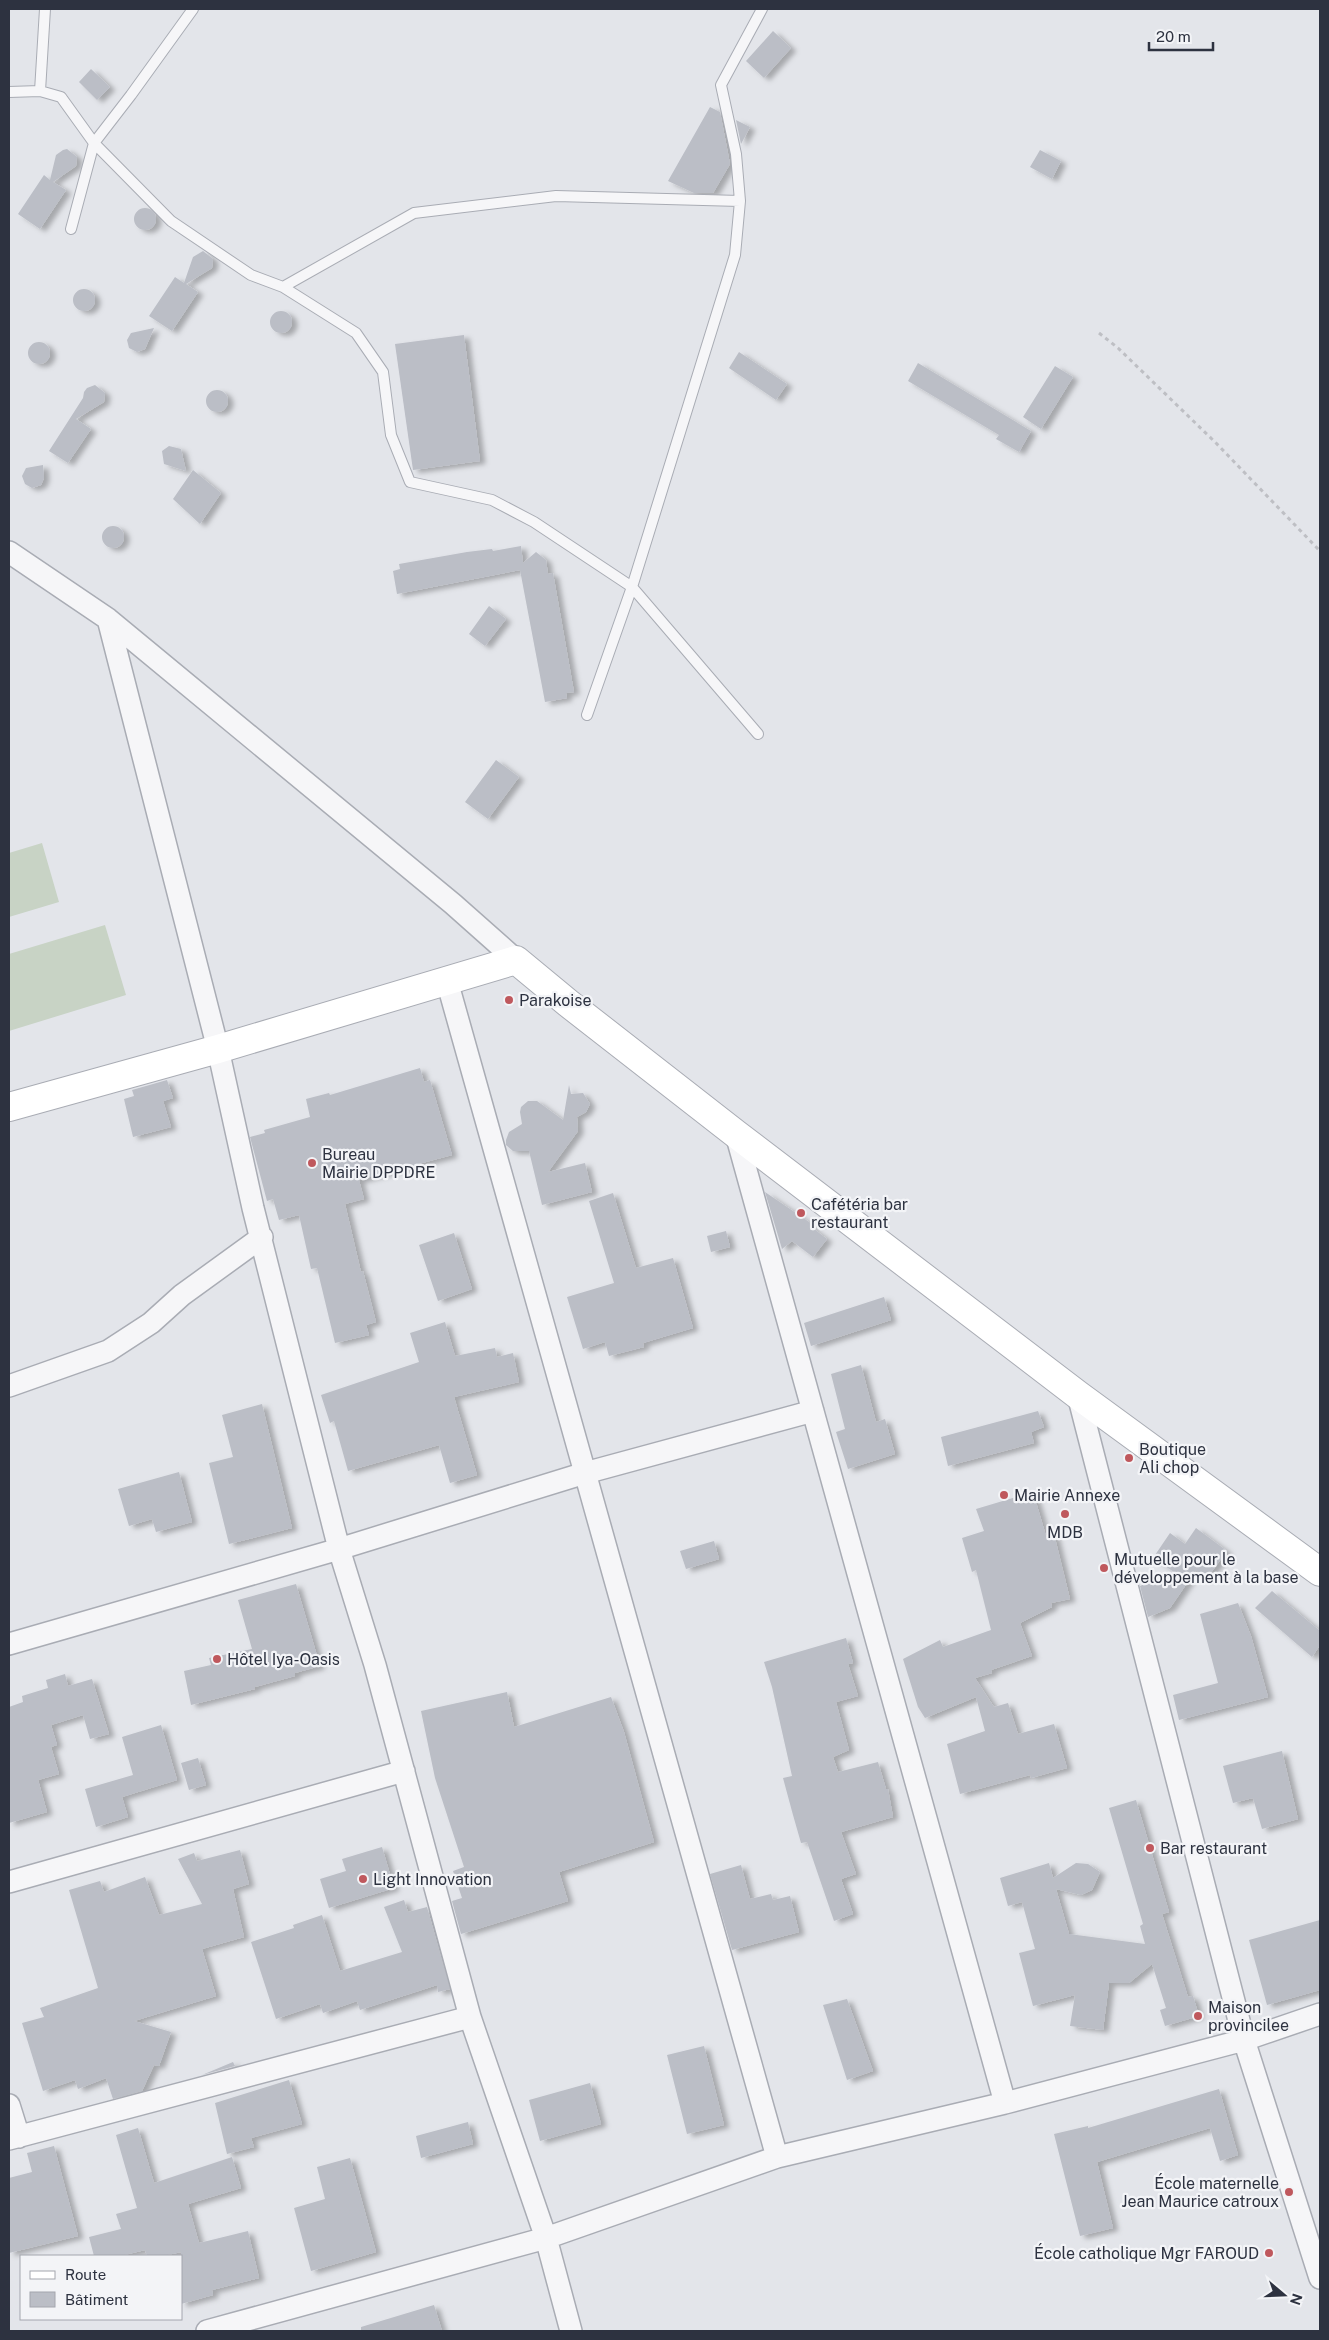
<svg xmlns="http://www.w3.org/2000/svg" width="1329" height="2340" font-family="'Public Sans',sans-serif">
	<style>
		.garden { fill: #c8d3c5 }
		.building { fill: #bbbec6; filter: url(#shadow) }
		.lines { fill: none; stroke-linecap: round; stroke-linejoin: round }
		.lane-casing { stroke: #a9acb4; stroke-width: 12 }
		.street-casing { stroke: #a9acb4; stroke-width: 24 }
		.secondary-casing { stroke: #a9acb4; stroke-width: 30 }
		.path { stroke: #bebfc4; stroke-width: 3; stroke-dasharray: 4 4; stroke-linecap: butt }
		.lane { stroke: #f6f6f8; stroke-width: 10 }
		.street { stroke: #f6f6f8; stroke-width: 21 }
		.secondary { stroke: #fff; stroke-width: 28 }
		.poi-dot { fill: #bf585d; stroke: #f3f4f7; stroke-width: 2 }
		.labels { text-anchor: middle; stroke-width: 4.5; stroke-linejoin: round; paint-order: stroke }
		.poi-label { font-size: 16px; fill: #2d3240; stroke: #f3f4f7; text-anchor: start }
	</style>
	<defs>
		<filter id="shadow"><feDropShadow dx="5.5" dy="3" stdDeviation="2.5" flood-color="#0004"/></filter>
	</defs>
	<rect width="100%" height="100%" fill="#e3e5ea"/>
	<!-- garden -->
	<path class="garden" d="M42 843 59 902 9 917V853Z
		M105 925 126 995 9 1031V954Z"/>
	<!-- building -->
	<path class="building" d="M773 31 791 48 764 78 746 61Z
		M91 69 110 87 97 100 79 82Z
		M710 107 720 112 730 164 713 193H694L668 181Z
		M736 120 750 127 741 144Z
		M67 149 77 157 76 166 53 182 66 190 40 229 18 214 44 175 50 180 56 155 63 150Z
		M1040 150 1061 161 1052 179 1030 167Z
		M134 219a11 11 0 1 1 22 0a11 11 0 1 1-22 0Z
		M203 251 213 259 212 268 186 284 198 292 172 331 149 316 175 277 184 283 193 257Z
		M73 300a11 11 0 1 1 22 0a11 11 0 1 1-22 0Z
		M270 322a11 11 0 1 1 22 0a11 11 0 1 1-22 0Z
		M154 328 145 349 137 352 129 348 127 340 131 333Z
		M464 335 480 461 413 470 395 344Z
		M28 353a11 11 0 1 1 22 0a11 11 0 1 1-22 0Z
		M739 352 787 384 776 400 729 368Z
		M918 363 1031 431 1019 452 996 439 999 435 908 381Z
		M1055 366 1073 377 1041 429 1023 417Z
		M95 385 105 393 104 402 76 419 91 429 68 463 49 451 83 398 84 392 87 388Z
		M206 401a11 11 0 1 1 22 0a11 11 0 1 1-22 0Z
		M169 446 181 449 186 471 164 464 162 451Z
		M43 465 44 478 41 485 32 488 25 484 22 476 26 468Z
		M193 470 221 493 200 524 173 499Z
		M102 537a11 11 0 1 1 22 0a11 11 0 1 1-22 0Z
		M521 546 523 563 536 552 546 560 548 574 553 573 574 692 566 693 567 698 545 702 520 570 397 594 393 571 400 569 399 564 467 552 492 549 493 551Z
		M489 606 506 619 485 646 469 634Z
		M496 760 519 777 488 819 465 802Z
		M420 1068 424 1082 430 1080 452 1155 359 1180 364 1199 345 1204 361 1272 363 1271 376 1322 366 1325 369 1335 335 1343 317 1268 311 1269 299 1215 279 1220 273 1199 267 1201 250 1137 265 1133 264 1130 310 1117 306 1099 329 1093 330 1095Z
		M167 1080 173 1098 163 1101 171 1127 133 1137 124 1099 134 1096 132 1090Z
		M569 1085 571 1094 583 1093 590 1104 586 1112 577 1117 578 1131 548 1172 585 1163 592 1192 542 1205 529 1151H513L506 1145V1140L509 1132 522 1124 520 1112 521 1107 528 1101H537L563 1120Z
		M765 1192 812 1224 810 1226 827 1239 813 1257 792 1241 782 1249Z
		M613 1193 636 1268 673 1258 693 1328 643 1343 644 1347 609 1356 605 1342 583 1349 567 1297 614 1283 589 1201Z
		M726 1231 730 1247 711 1252 707 1236Z
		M454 1233 472 1289 438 1301 419 1245Z
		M884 1297 891 1320 811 1346 804 1323Z
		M445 1322 455 1356 495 1348 497 1357 513 1353 519 1382 454 1397 477 1475 450 1483 439 1445 348 1471 334 1421 330 1423 321 1395 419 1362 410 1333Z
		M861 1365 876 1422 885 1419 895 1454 848 1469 836 1432 845 1429 831 1374Z
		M262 1404 292 1528 229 1544 209 1463 233 1457 222 1415Z
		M1038 1411 1044 1427 1031 1432 1034 1443 948 1466 941 1437Z
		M179 1472 192 1522 156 1532 152 1519 129 1526 118 1489Z
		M1033 1492 1046 1536 1054 1534 1070 1599 1051 1603 1052 1607 1020 1623 1032 1656 991 1670 992 1673 975 1678 994 1707 1008 1703 1018 1734 1054 1724 1067 1768 1031 1778 1030 1775 960 1794 947 1744 985 1731 976 1697 925 1718 918 1707 903 1659 940 1640 943 1647 991 1630 976 1570 972 1572 962 1538 984 1531 976 1509Z
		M1196 1528 1227 1551 1207 1578 1196 1570 1170 1608 1148 1617 1140 1586 1174 1572 1153 1558 1170 1533 1185 1544Z
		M714 1541 719 1559 686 1569 680 1551Z
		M296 1584 320 1666 295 1673V1676L255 1687V1689L191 1705 184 1671 211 1665 209 1658 252 1649 238 1600Z
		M1272 1591 1320 1631V1645L1312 1657 1255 1608Z
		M1238 1603 1251 1636 1268 1697 1179 1720 1173 1695 1218 1683 1200 1614Z
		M846 1638 853 1663 848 1664 858 1696 836 1702 849 1750 833 1757 838 1772 878 1762 886 1789H888L893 1817 841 1832 856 1874 841 1879 853 1914 834 1921 807 1842 801 1843 793 1815 783 1778 792 1776 772 1687 764 1662Z
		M65 1674 68 1686 92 1679 109 1734 90 1739 83 1715 51 1725 57 1745 51 1747 59 1774 38 1780 47 1812 9 1823V1707L23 1702 22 1696 48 1688 46 1680Z
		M507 1692 514 1727 611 1697 624 1732 654 1842 559 1872 568 1901 461 1934 452 1901 462 1898 453 1871 464 1867 435 1778 421 1711Z
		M161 1725 177 1780 122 1797 128 1817 96 1827 85 1789 133 1775 122 1737Z
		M1282 1751 1298 1819 1262 1829 1253 1798 1233 1803 1223 1766Z
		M198 1758 206 1785 189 1790 181 1763Z
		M1136 1800 1169 1912 1162 1914 1188 1997 1193 1996 1199 2016 1165 2026 1160 2010 1166 2008 1152 1964 1129 1983H1109L1103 2030 1070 2026 1075 1995 1033 2006 1019 1953 1035 1949 1022 1902 1008 1906 1000 1878 1049 1863 1053 1878 1076 1863 1088 1864 1100 1872 1092 1890 1081 1895 1056 1889 1069 1934 1145 1944 1140 1926 1143 1924 1109 1808Z
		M382 1847 394 1888 329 1908 320 1879 346 1871 342 1859Z
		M240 1850 249 1884 233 1889 244 1937 202 1949 216 1996 134 2021 171 2032 159 2066 154 2065 142 2091 113 2099 106 2078 78 2089 75 2080 43 2091 22 2023 44 2017 40 2008 98 1988 69 1890 100 1881 104 1892 145 1877 159 1915 202 1904 178 1859 194 1853 197 1861Z
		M741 1865 750 1899 771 1894 773 1900 790 1896 799 1932 732 1950 710 1874Z
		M404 1900 408 1912 427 1907 450 1989 438 1992 437 1985 360 2010 357 2001 323 2013 320 2004 276 2019 251 1942 294 1928 293 1925 322 1915 340 1971 402 1952 384 1907Z
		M1320 1920V1990L1267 2005 1249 1940Z
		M847 1999 873 2071 847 2080 823 2005Z
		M704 2046 724 2125 687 2134 667 2055Z
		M233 2062 235 2066 202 2075Z
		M289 2080 302 2124 251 2138 254 2147 227 2154 215 2103Z
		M590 2083 601 2124 540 2141 529 2100Z
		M1219 2089 1238 2155 1220 2161 1210 2128 1097 2162 1113 2228 1080 2236 1054 2134 1088 2126V2128Z
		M468 2122 473 2144 421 2158 416 2136Z
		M138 2128 154 2183 232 2157 241 2188 188 2204 199 2243 248 2231 259 2278 212 2290 213 2295 181 2304V2252L163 2256H147L145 2250 120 2256H94L89 2237 121 2229 116 2214 137 2208 116 2135Z
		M54 2146 78 2236 9 2253V2178L32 2172 27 2153Z
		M350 2158 376 2252 311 2271 294 2208 325 2199 317 2167Z
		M434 2305 442 2331H361V2327Z"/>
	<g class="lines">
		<!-- lane casing -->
		<g class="lane-casing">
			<path id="lane" d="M40 91 45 9
				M9 92 40 91 61 97 94 143 171 221 251 275 283 287 414 213 556 196 740 201
				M71 229 94 143 131 95 193 9
				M283 287 356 333 383 372 391 435 410 482 492 500 534 522 632 587 758 734
				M587 715 632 587 735 255 740 201 736 154 721 85 762 9"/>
		</g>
		<!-- street casing -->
		<g class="street-casing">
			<path id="street" d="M9 552 108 619 453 904 516 960
				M108 619 218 1049 253 1208 339 1549 375 1665 470 2017 546 2238 571 2331
				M447 981 777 2157
				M736 1134 1005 2103
				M9 1386 108 1351 151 1323 182 1295 262 1237
				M1078 1395 1244 2040 1320 2278
				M9 1644 339 1549 585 1473 813 1411
				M9 1882 404 1771
				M9 2105 19 2137
				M9 2139 470 2017
				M207 2331 546 2238 777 2157 1005 2103 1244 2040 1320 2014"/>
		</g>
		<!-- secondary casing -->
		<g class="secondary-casing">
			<path id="secondary" d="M9 1107 218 1049 516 960 568 1003 736 1134 1078 1395 1320 1572"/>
		</g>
		<!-- path -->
		<path class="path" d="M1099 333 1118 348 1216 443 1320 551"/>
		<!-- lane -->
		<use href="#lane" class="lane"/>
		<!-- street -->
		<use href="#street" class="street"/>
		<!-- secondary -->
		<use href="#secondary" class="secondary"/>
	</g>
	<!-- markers -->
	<g class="poi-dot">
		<circle cx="509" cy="1000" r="5"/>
		<circle cx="312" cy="1163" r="5"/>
		<circle cx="801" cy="1213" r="5"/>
		<circle cx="1129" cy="1458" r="5"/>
		<circle cx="1004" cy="1495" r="5"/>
		<circle cx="1065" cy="1514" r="5"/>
		<circle cx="1104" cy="1568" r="5"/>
		<circle cx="217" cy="1659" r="5"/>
		<circle cx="1150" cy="1848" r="5"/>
		<circle cx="363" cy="1879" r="5"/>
		<circle cx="1198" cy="2016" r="5"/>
		<circle cx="1289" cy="2192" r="5"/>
		<circle cx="1269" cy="2253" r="5"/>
	</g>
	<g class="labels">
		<!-- poi labels -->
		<g class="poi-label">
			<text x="519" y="1006">Parakoise</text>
			<text x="322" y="1160">Bureau<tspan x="322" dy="18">Mairie DPPDRE</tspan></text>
			<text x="811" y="1210">Cafétéria bar<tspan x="811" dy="18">restaurant</tspan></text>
			<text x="1139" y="1455">Boutique<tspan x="1139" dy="18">Ali chop</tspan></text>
			<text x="1014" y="1501">Mairie Annexe</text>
			<text x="1065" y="1538" text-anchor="middle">MDB</text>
			<text x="1114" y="1565">Mutuelle pour le<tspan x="1114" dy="18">développement à la base</tspan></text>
			<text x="227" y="1665">Hôtel Iya-Oasis</text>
			<text x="1160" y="1854">Bar restaurant</text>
			<text x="373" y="1885">Light Innovation</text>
			<text x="1208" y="2013">Maison<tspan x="1208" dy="18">provincilee</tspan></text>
			<text x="1279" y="2189" text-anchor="end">École maternelle<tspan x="1279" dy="18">Jean Maurice catroux</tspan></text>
			<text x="1259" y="2259" text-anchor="end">École catholique Mgr FAROUD</text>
		</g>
	</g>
	<!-- border -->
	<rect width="1329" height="2340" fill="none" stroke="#2d3240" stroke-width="20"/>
	<!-- legend -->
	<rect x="20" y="2255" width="162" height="65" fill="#f3f4f7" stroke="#a4a6ae"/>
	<rect x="30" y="2271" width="25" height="8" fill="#ffffff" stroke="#a4a6ae"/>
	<text x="65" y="2280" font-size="15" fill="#2d3240">Route</text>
	<rect x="30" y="2292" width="25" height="15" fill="#bbbec6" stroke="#a4a6ae"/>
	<text x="65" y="2305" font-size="15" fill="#2d3240">Bâtiment</text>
	<!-- north arrow -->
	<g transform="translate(1284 2295) rotate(109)" stroke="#f3f4f7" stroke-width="4" paint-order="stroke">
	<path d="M0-4L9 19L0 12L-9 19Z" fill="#2d3240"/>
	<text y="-8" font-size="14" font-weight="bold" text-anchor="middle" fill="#2d3240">N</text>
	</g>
	<!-- scale -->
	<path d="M1149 42v8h64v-8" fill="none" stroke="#2d3240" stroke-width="2.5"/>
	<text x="1156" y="42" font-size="15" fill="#2d3240" stroke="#f3f4f7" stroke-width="4" paint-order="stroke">20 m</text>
</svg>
